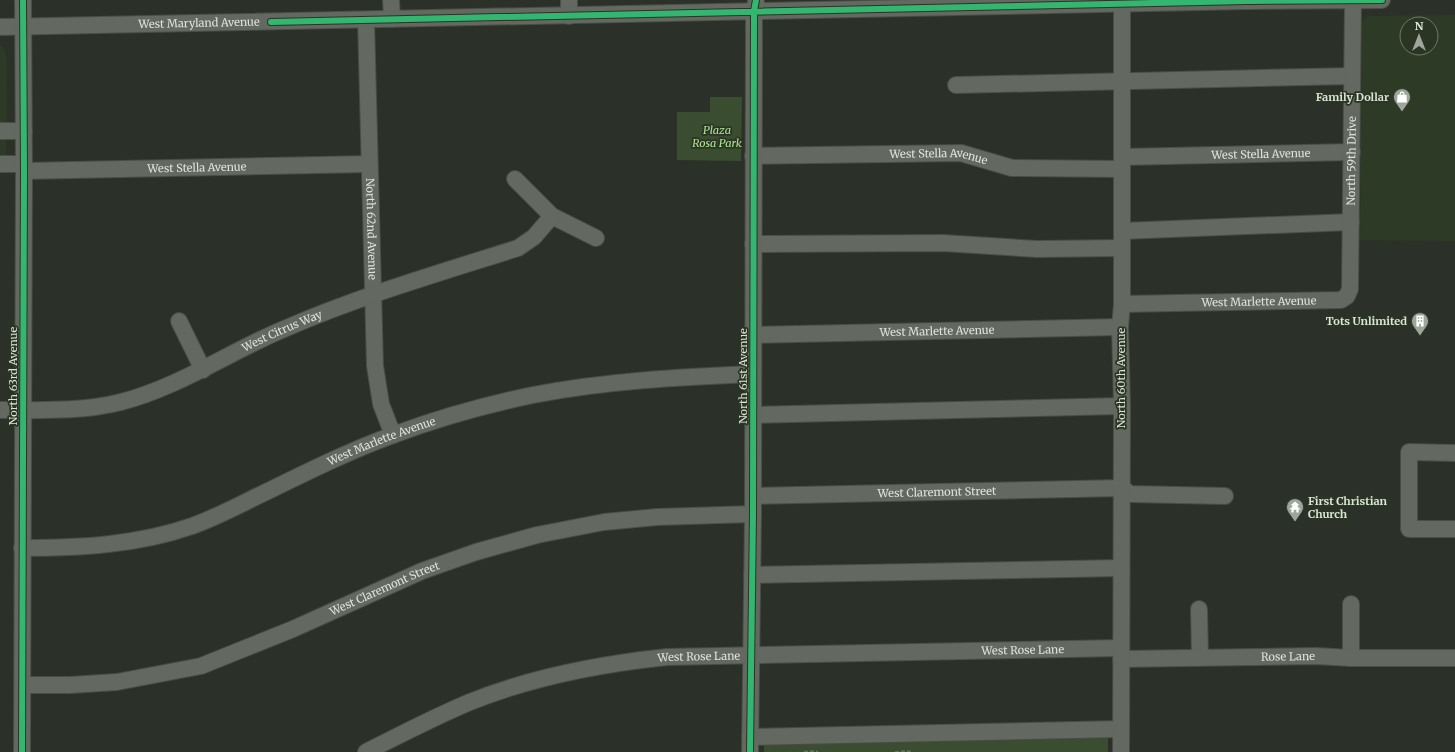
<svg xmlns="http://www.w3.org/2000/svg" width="1455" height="752" font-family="Merriweather,serif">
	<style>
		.built { fill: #2d3b26; fill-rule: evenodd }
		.green { fill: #3a4d31 }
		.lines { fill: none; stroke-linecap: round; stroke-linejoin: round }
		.minor-casing { stroke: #484d45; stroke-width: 18 }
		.path { stroke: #666a64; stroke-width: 2; stroke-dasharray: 4 2; stroke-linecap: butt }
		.minor { stroke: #636860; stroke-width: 16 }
		.cycleway-casing { stroke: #2a3524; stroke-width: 8 }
		.cycleway { stroke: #33b770; stroke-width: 6 }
		.labels { text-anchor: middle; stroke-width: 3.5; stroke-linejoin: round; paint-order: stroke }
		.street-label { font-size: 11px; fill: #dce3d8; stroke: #2a3524 }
		.poi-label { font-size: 11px; font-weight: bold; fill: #dce3d8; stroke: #2a3524; text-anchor: end }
		.park-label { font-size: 11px; font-style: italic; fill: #afe494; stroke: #2a3524 }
	</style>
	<rect width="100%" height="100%" fill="#2b3128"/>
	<!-- built -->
	<path class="built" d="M1455 15V241L1360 240 1362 22 1369 16ZM1407 24H1431V48H1407Z
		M0 45 4 48 7 60 6 158 0 157Z"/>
	<!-- green -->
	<path class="green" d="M710 97H742L741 161 677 160V112H710Z
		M1108 730V752H764V737Z"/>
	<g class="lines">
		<!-- minor casing -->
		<g class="minor-casing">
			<g id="minor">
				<path d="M391 0 392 19"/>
				<path d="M569 16V0"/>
				<path id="s1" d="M366 20 375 366 381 404 393 435"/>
				<path id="s2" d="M0 27 1247 1 1382 0"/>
				<path d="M956 85 1352 76"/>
				<path d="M0 131H24"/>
				<path id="s3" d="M753 156 961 153 1012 168 1122 169"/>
				<path id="s4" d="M1122 157 1352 152"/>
				<path d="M0 164H24"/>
				<path id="s5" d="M24 171 369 164"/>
				<path d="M515 179 552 216 596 238"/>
				<path d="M1122 231 1351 222"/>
				<path d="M753 244 943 243 1037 249 1122 248"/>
				<path id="s6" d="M1122 304 1341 300 1347 296 1350 289 1353 1"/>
				<path d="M179 321 203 370"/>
				<path id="s7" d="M753 335 1120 327"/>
				<path id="s8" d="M0 410C40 410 82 412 121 402 179 387 229 352 284 329 360 296 439 273 518 248L534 237 552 216"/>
				<path d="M754 415 1122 406"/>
				<path d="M1455 453 1409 452V529H1455"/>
				<path id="s9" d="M753 496 1122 488 1130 494 1225 496"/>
				<path id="s10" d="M22 548C79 548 138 545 192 526 217 517 241 504 264 493 307 472 349 451 393 435 439 418 485 405 533 395 605 381 680 377 753 374"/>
				<path d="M752 575 1121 568"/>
				<path d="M1351 604V658"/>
				<path d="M1199 609 1200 657"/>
				<path id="s11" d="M1121 659 1316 656 1351 658H1455"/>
				<path id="s12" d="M23 685H70L117 682 201 666 293 629 422 571 476 552 537 535 604 522 657 517 753 514"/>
				<path d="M750 737 1121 729"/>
				<path d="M22 752 24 171 23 0"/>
				<path id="s13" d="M366 752C400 735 434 717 470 702 532 677 600 664 667 657L1121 648"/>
				<path d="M750 752 753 514 754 11 756 2"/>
				<path d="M1121 752 1122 406 1120 327 1122 304V4"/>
			</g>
		</g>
		<!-- path -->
		<path class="path" d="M804 752 814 751 818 752
			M895 752 907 751 911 752"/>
		<!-- minor -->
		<use href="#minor" class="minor"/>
		<!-- cycleway casing -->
		<g class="cycleway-casing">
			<path id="cycleway" d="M271 22 1247 1 1382 0
				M22 752 24 171 23 0
				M750 752 753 514 754 11 756 0"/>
		</g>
		<!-- cycleway -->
		<use href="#cycleway" class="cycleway"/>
	</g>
	<!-- icons -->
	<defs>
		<g id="shop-pin" transform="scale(0.9)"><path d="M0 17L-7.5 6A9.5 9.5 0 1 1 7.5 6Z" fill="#9ea59a" stroke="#2a3524"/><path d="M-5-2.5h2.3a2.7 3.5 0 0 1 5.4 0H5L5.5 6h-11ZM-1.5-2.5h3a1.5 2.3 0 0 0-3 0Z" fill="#fff"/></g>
		<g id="building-pin" transform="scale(0.9)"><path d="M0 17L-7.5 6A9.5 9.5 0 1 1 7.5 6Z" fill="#9ea59a" stroke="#2a3524"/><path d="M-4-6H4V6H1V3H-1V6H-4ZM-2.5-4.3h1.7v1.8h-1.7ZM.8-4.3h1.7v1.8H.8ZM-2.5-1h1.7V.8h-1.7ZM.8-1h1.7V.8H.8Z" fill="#fff"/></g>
		<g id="temple-pin" transform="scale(0.9)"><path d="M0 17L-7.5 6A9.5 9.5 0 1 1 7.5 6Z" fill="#9ea59a" stroke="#2a3524"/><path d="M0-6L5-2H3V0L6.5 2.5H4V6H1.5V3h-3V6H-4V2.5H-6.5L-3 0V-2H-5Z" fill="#fff"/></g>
	</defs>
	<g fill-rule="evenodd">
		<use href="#shop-pin" x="1402" y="97"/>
		<use href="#building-pin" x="1420" y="321"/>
		<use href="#temple-pin" x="1295" y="507"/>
	</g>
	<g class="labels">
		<!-- street labels -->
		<g class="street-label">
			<text dy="4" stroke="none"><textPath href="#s2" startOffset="199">West Maryland Avenue</textPath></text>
			<text dy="4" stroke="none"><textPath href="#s4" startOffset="139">West Stella Avenue</textPath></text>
			<text dy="4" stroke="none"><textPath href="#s3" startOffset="186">West Stella Avenue</textPath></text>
			<text dy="4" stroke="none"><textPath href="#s6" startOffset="362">North 59th Drive</textPath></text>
			<text dy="4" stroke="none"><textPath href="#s5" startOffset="173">West Stella Avenue</textPath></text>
			<text dy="4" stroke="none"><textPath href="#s1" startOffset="209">North 62nd Avenue</textPath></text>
			<text dy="4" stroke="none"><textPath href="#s6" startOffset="137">West Marlette Avenue</textPath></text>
			<text dy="4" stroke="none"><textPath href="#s7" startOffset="184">West Marlette Avenue</textPath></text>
			<text dy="4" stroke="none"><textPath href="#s8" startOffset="298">West Citrus Way</textPath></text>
			<text transform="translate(13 376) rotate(-90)" y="4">North 63rd Avenue</text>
			<text transform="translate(743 376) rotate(-90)" y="4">North 61st Avenue</text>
			<text transform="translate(1121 378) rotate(-90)" y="4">North 60th Avenue</text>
			<text dy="4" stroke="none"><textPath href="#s10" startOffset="380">West Marlette Avenue</textPath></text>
			<text dy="4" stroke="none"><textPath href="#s9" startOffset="184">West Claremont Street</textPath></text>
			<text dy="4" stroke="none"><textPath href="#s12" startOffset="379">West Claremont Street</textPath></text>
			<text dy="4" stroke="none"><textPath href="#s13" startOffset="674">West Rose Lane</textPath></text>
			<text dy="4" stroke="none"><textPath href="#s11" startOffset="167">Rose Lane</textPath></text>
			<text dy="4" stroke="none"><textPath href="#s13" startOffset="350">West Rose Lane</textPath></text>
		</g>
		<!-- poi labels -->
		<g class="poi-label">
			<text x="1389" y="101">Family Dollar</text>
			<text x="1407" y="325">Tots Unlimited</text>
			<text x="1308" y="505" text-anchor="start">First Christian<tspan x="1308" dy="13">Church</tspan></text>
		</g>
		<!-- park labels -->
		<g class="park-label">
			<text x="717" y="134">Plaza<tspan x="717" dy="13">Rosa Park</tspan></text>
		</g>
	</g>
	<!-- north arrow -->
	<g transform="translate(1419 36)"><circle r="19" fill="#2a3524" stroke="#717b6c"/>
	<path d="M0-3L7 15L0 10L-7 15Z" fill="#9ea59a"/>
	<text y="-6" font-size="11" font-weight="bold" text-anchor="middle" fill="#dce3d8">N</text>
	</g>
</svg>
